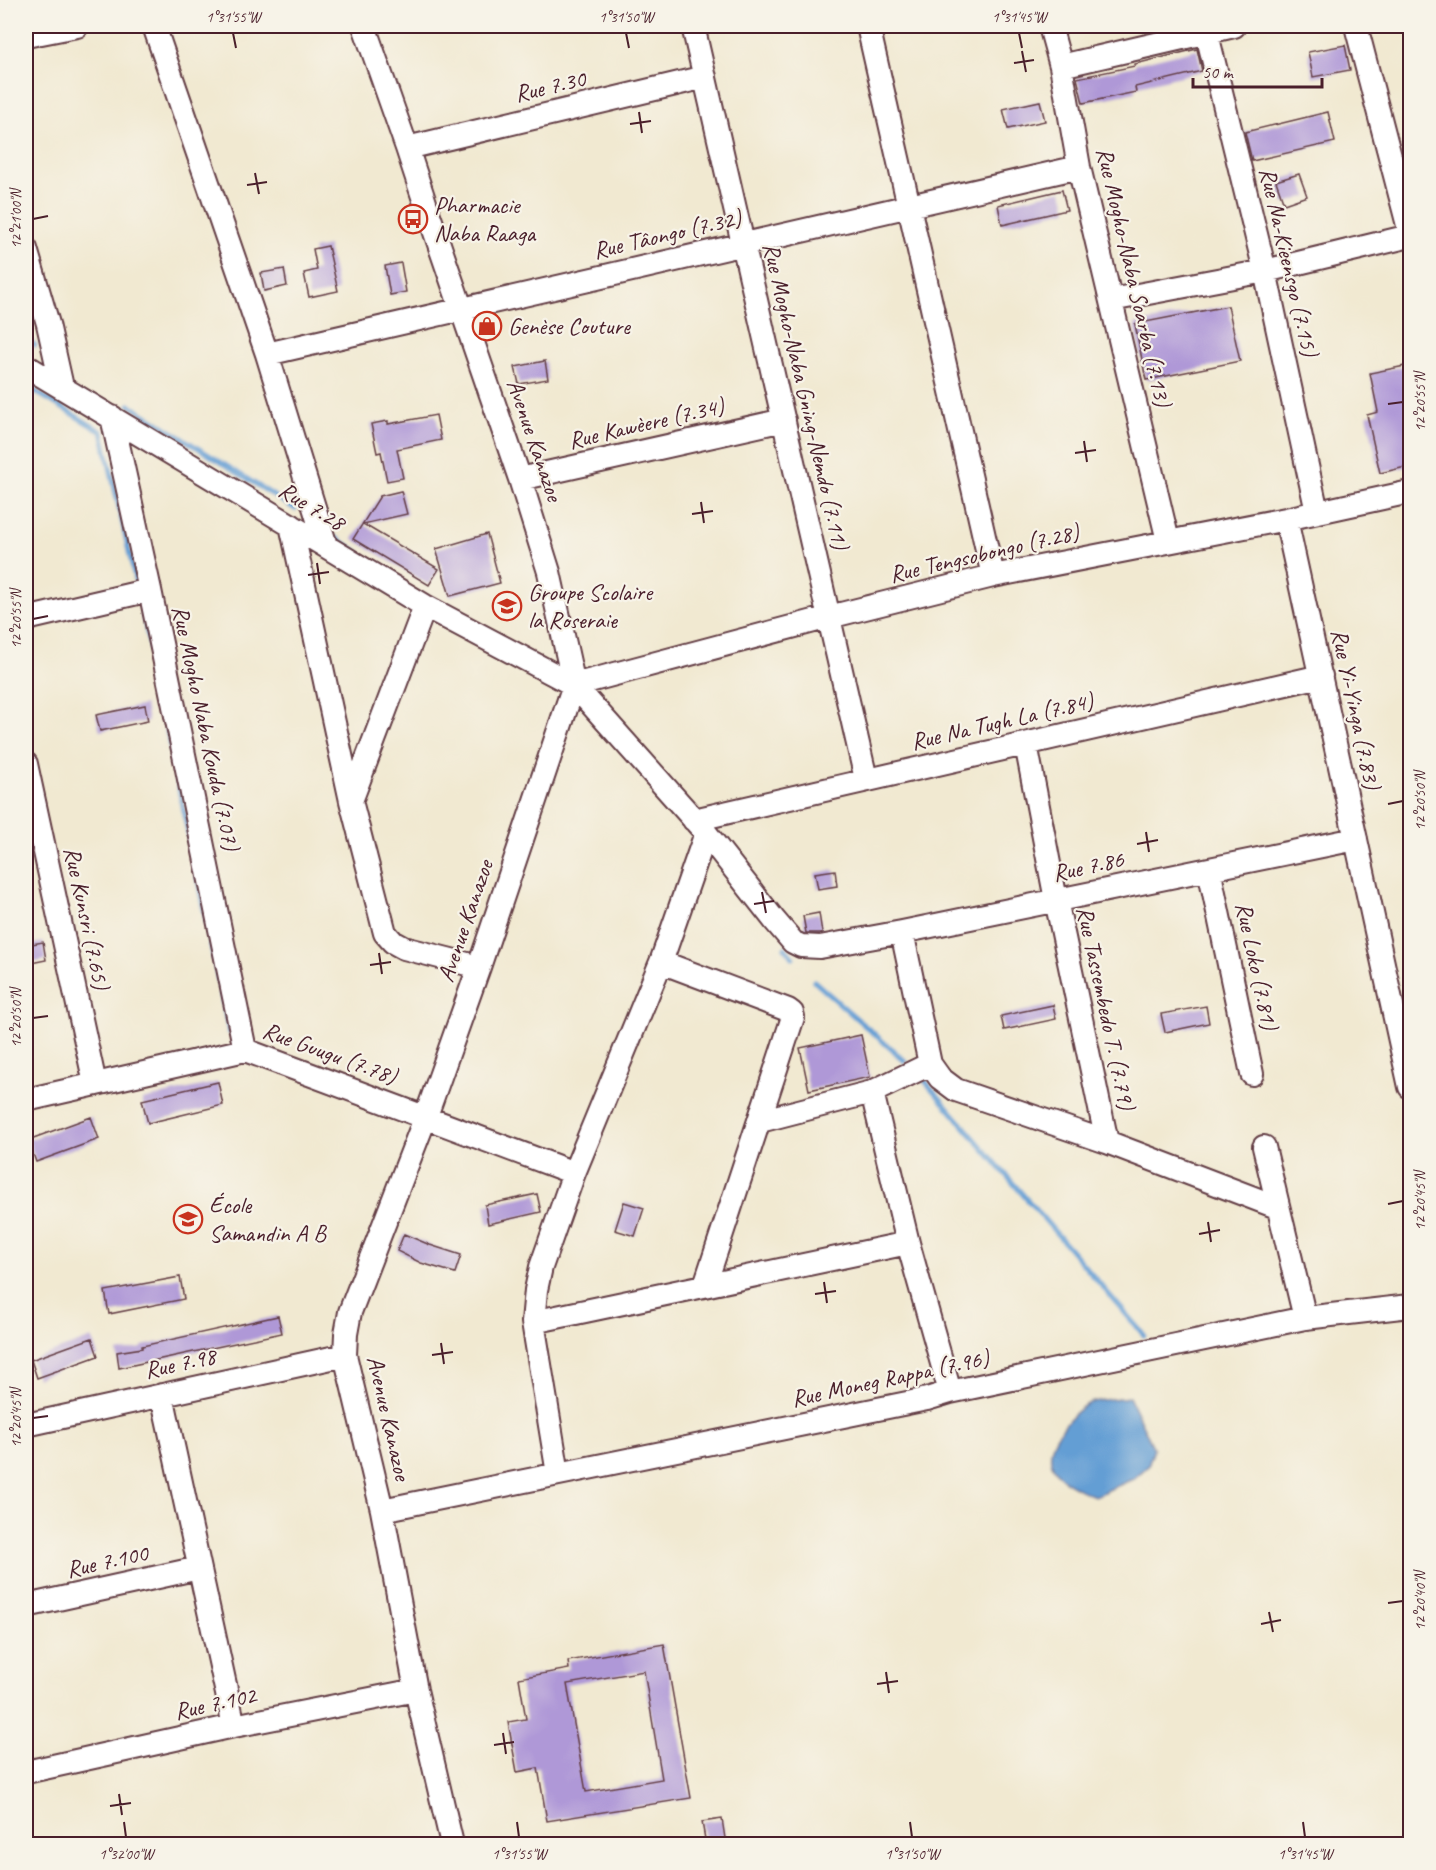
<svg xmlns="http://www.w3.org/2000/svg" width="1436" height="1870" font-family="Caveat,sans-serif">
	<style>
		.water { fill: #649ed4; stroke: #575e80; stroke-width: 1.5 }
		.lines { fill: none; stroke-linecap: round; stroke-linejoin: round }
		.stream { stroke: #649ed4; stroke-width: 5 }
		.building { fill: #af98d7; fill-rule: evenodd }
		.minor-casing { stroke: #633d44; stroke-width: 26 }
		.minor { stroke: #fff; stroke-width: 22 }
		.ticks { fill: none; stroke: #4a1f2b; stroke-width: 2 }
		.labels { text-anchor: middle; stroke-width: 4.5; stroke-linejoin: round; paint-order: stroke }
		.street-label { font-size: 24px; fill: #4a1f2b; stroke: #f7f3e8 }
		.poi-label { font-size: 24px; fill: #4a1f2b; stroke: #f7f3e8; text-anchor: start }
		.neatline { fill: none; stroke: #4a1f2b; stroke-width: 2 }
		.ticks-label { font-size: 15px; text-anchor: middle; fill: #4a1f2b }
	</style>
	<rect width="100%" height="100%" fill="#f7f3e8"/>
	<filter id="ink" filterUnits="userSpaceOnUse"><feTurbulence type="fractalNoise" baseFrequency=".0167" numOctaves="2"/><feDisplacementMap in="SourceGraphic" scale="12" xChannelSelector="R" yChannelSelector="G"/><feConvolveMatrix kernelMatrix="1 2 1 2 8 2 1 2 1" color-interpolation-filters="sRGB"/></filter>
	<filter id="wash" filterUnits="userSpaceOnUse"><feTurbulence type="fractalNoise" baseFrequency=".008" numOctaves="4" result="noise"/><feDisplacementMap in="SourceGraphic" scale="24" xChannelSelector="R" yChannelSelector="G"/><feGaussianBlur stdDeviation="1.35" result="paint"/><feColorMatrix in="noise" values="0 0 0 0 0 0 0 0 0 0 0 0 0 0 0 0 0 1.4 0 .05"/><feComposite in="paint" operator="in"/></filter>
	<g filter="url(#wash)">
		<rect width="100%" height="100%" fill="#f1e9d1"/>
		<!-- water -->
		<path class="water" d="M1129 1397 1154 1449 1148 1466 1133 1479 1095 1496C1062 1484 1035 1465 1061 1430 1067 1421 1078 1408 1088 1404 1097 1399 1118 1399 1129 1397Z"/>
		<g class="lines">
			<!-- stream -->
			<path class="stream" d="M26 339 35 345
				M26 386 102 432 137 587
				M130 405 295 509
				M336 538 359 553
				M140 599 229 1032
				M785 948 793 958
				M814 981 905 1061
				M925 1081 1144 1335"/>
		</g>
		<g id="blocks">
			<!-- building -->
			<path class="building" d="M1345 45 1350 70 1313 77 1308 52Z
				M1197 49 1202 71 1135 87 1136 92 1083 103 1077 78 1135 66V64Z
				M1040 101 1045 121 1008 129 1003 109Z
				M1328 112 1335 142 1252 161 1245 132Z
				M1299 174 1307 196 1284 204 1276 181Z
				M1062 190 1067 210 1002 225 998 205Z
				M328 246 338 291 309 297 304 273 317 270 313 249Z
				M401 263 406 292 390 295 385 266Z
				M284 269 287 286 264 291 261 273Z
				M1228 306 1240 361 1146 380 1135 324Z
				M545 361 548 379 519 384 515 367Z
				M1410 365V466L1380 473 1367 415 1378 412 1370 373Z
				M436 415 441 440 397 449 403 478 387 481 381 452 377 453 371 424 388 421V424Z
				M401 491 407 514 363 524 439 569 429 585 353 539 380 496Z
				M487 534 500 583 450 596 436 549Z
				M145 705 148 721 100 731 96 715Z
				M835 870 837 886 818 889 815 873Z
				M819 913 822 933H806L803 916Z
				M43 942 46 960 26 964V945Z
				M1053 1005 1056 1019 1004 1030 1001 1016Z
				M1206 1006 1209 1023 1165 1032 1161 1014Z
				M861 1035 870 1077 809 1090 800 1048Z
				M218 1082 223 1105 148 1123 142 1100Z
				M91 1117 99 1139 36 1162 28 1140Z
				M537 1194 541 1212 488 1224 485 1205Z
				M624 1202 644 1208 635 1236 615 1230Z
				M404 1234 430 1245 461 1255 455 1273 421 1263 397 1251Z
				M180 1277 184 1299 109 1314 105 1291Z
				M278 1316 282 1333 119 1368 117 1352 142 1348V1346Z
				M92 1338 98 1356 37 1378 31 1360Z
				M664 1644 691 1798 547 1821 538 1768 517 1772 508 1722 526 1719 519 1678 569 1669 568 1661ZM644 1671 662 1779 586 1792 567 1684Z
				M722 1819 726 1845H706L702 1822Z"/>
		</g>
	</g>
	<g filter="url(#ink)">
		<use href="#blocks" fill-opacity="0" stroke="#633d44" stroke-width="1.5"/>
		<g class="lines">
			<!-- minor casing -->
			<g class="minor-casing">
				<path id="minor" d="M154 26 267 354 326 546
					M364 26 407 148 429 215 520 479 549 572 574 685 479 967 426 1116 350 1312 346 1334 345 1355 382 1510 416 1690 452 1844
					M693 26 866 779
					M868 26 993 576
					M1050 26 1061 66 1079 167 1168 541
					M1205 26 1265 271 1317 512
					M1356 26 1410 233
					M26 36 77 26
					M1061 66 1234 26
					M407 148 705 77
					M26 249 48 324 62 387
					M1111 300 1265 271 1410 236
					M267 354 1079 167
					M26 366 425 606 574 685 706 833 775 921 793 942 801 946 820 947 902 932 1356 839
					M112 417 150 590 245 1050
					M520 479 784 420
					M1286 519 1410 1087
					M291 525 351 801 385 933 393 942 404 948 479 967
					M26 619 150 590
					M574 685 829 617 993 576 1286 519 1410 492
					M1026 744 1056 900 1107 1142
					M26 764 95 1084
					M351 801 425 606
					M694 820 1321 676
					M1209 869 1252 1074
					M902 932 930 1064 940 1078 956 1090 1107 1142 1277 1207
					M661 962 788 1010 792 1013 793 1017 705 1285
					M872 1092 908 1243 950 1392
					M26 1100 245 1050 574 1173
					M760 1121 872 1092 930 1064
					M1264 1147 1305 1318
					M533 1322 908 1243
					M162 1395 234 1726
					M26 1425 345 1355
					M558 1474 533 1322 536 1290 541 1267 574 1173 661 962 706 833
					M382 1510 927 1399 950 1392 1305 1318 1410 1306
					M26 1606 199 1568
					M26 1772 234 1726 416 1690"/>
			</g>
			<!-- minor -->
			<use href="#minor" class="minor"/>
		</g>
	</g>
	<!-- ticks -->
	<path class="ticks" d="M233 33 236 48M626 33 629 48M1019 33 1022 48M1022 51 1026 72M1014 63 1034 60M639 112 642 133M630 124 651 121M255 173 259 194M247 185 267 182M33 219 48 216M1388 404 1403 402M1084 441 1087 462M1075 453 1096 450M701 502 704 523M692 514 713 511M317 563 320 584M308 575 329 572M33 619 48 616M1388 804 1403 801M1146 832 1149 852M1137 844 1158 840M762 892 766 913M754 904 774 901M379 953 382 974M370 965 391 962M33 1018 48 1016M1388 1204 1403 1201M1208 1222 1211 1242M1199 1234 1220 1230M824 1282 827 1303M815 1294 836 1291M441 1343 444 1364M432 1355 453 1352M33 1418 48 1416M1388 1603 1403 1601M1269 1612 1273 1632M1261 1624 1281 1620M886 1672 889 1693M877 1684 898 1681M503 1733 506 1754M494 1745 514 1742M119 1794 122 1815M110 1806 131 1803M124 1822 126 1837M517 1822 519 1837M910 1822 912 1837M1303 1822 1305 1837"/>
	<!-- icons -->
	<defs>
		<g id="bus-ring" transform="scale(1.5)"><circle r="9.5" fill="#f7f3e8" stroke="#c8321e" stroke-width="1.5"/><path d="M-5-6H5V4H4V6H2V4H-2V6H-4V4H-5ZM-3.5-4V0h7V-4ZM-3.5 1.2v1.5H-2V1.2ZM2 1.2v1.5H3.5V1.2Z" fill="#c8321e"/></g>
		<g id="shop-ring" transform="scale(1.5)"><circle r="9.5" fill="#f7f3e8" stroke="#c8321e" stroke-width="1.5"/><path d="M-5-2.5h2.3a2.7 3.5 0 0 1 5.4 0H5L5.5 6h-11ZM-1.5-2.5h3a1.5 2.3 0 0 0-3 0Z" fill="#c8321e"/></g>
		<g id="school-ring" transform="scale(1.5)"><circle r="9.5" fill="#f7f3e8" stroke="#c8321e" stroke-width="1.5"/><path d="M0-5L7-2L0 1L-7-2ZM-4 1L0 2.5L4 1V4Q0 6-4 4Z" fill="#c8321e"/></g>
	</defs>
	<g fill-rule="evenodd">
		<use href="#bus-ring" x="413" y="219"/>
		<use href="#shop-ring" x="487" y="326"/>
		<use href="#school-ring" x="507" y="606"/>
		<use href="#school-ring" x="188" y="1219"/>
	</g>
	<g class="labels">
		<!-- street labels -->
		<g class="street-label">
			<text transform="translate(550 86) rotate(-13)" y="8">Rue 7.30</text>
			<text transform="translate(667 234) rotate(-13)" y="8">Rue Tâongo (7.32)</text>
			<text transform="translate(1289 262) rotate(77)" y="8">Rue Na-Kieensgo (7.15)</text>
			<text transform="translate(1134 277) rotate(77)" y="8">Rue Mogho-Naba Soarba (7.13)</text>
			<text transform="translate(806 396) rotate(77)" y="8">Rue Mogho-Naba Gning-Nemdo (7.11)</text>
			<text transform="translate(646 423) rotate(-13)" y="8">Rue Kawèere (7.34)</text>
			<text transform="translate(535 440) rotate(71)" y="8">Avenue Kanazoe</text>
			<text transform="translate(312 506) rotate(31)" y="8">Rue 7.28</text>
			<text transform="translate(984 553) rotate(-13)" y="8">Rue Tengsobongo (7.28)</text>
			<text transform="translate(1356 709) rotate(78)" y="8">Rue Yi-Yinga (7.83)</text>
			<text transform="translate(1002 721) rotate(-13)" y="8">Rue Na Tugh La (7.84)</text>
			<text transform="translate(206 728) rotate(78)" y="8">Rue Mogho Naba Kouda (7.07)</text>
			<text transform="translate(1088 866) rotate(-12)" y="8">Rue 7.86</text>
			<text transform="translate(87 918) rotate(78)" y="8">Rue Kunsri (7.65)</text>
			<text transform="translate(465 921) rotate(-71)" y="8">Avenue Kanazoe</text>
			<text transform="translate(1257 966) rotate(78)" y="8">Rue Loko (7.81)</text>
			<text transform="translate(1106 1008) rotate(78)" y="8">Rue Tassembedo T. (7.79)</text>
			<text transform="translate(330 1053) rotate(20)" y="8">Rue Guugu (7.78)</text>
			<text transform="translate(180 1363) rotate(-12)" y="8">Rue 7.98</text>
			<text transform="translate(890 1378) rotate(-12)" y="8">Rue Moneg Rappa (7.96)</text>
			<text transform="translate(389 1418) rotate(77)" y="8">Avenue Kanazoe</text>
			<text transform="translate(107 1561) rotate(-12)" y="8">Rue 7.100</text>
			<text transform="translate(215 1703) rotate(-12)" y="8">Rue 7.102</text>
		</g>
		<!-- poi labels -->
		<g class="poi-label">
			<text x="434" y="213">Pharmacie<tspan x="434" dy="28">Naba Raaga</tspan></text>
			<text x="508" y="334">Genèse Couture</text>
			<text x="528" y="600">Groupe Scolaire<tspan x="528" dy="28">la Roseraie</tspan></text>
			<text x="209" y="1213">École<tspan x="209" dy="28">Samandin A B</tspan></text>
		</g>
	</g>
	<!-- margin -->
	<rect width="1436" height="1870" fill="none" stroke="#f7f3e8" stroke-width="66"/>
	<!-- scale -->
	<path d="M1193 78v9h129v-9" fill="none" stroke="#4a1f2b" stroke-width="3"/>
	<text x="1202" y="78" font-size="18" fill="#4a1f2b" stroke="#f7f3e8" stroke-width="4.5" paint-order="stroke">50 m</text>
	<rect x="33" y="33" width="1370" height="1804" class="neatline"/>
	<g class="ticks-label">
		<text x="233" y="22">1°31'55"W</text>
		<text x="626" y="22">1°31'50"W</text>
		<text x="1019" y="22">1°31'45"W</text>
		<text transform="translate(16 219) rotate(-90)" y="5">12°21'00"N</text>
		<text transform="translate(1420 402) rotate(-90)" y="5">12°20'55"N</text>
		<text transform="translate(16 619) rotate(-90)" y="5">12°20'55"N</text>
		<text transform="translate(1420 801) rotate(-90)" y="5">12°20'50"N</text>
		<text transform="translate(16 1018) rotate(-90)" y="5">12°20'50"N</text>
		<text transform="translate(1420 1201) rotate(-90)" y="5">12°20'45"N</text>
		<text transform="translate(16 1418) rotate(-90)" y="5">12°20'45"N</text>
		<text transform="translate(1420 1601) rotate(-90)" y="5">12°20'40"N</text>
		<text x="126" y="1859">1°32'00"W</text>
		<text x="519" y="1859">1°31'55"W</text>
		<text x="912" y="1859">1°31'50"W</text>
		<text x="1305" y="1859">1°31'45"W</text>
	</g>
</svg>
